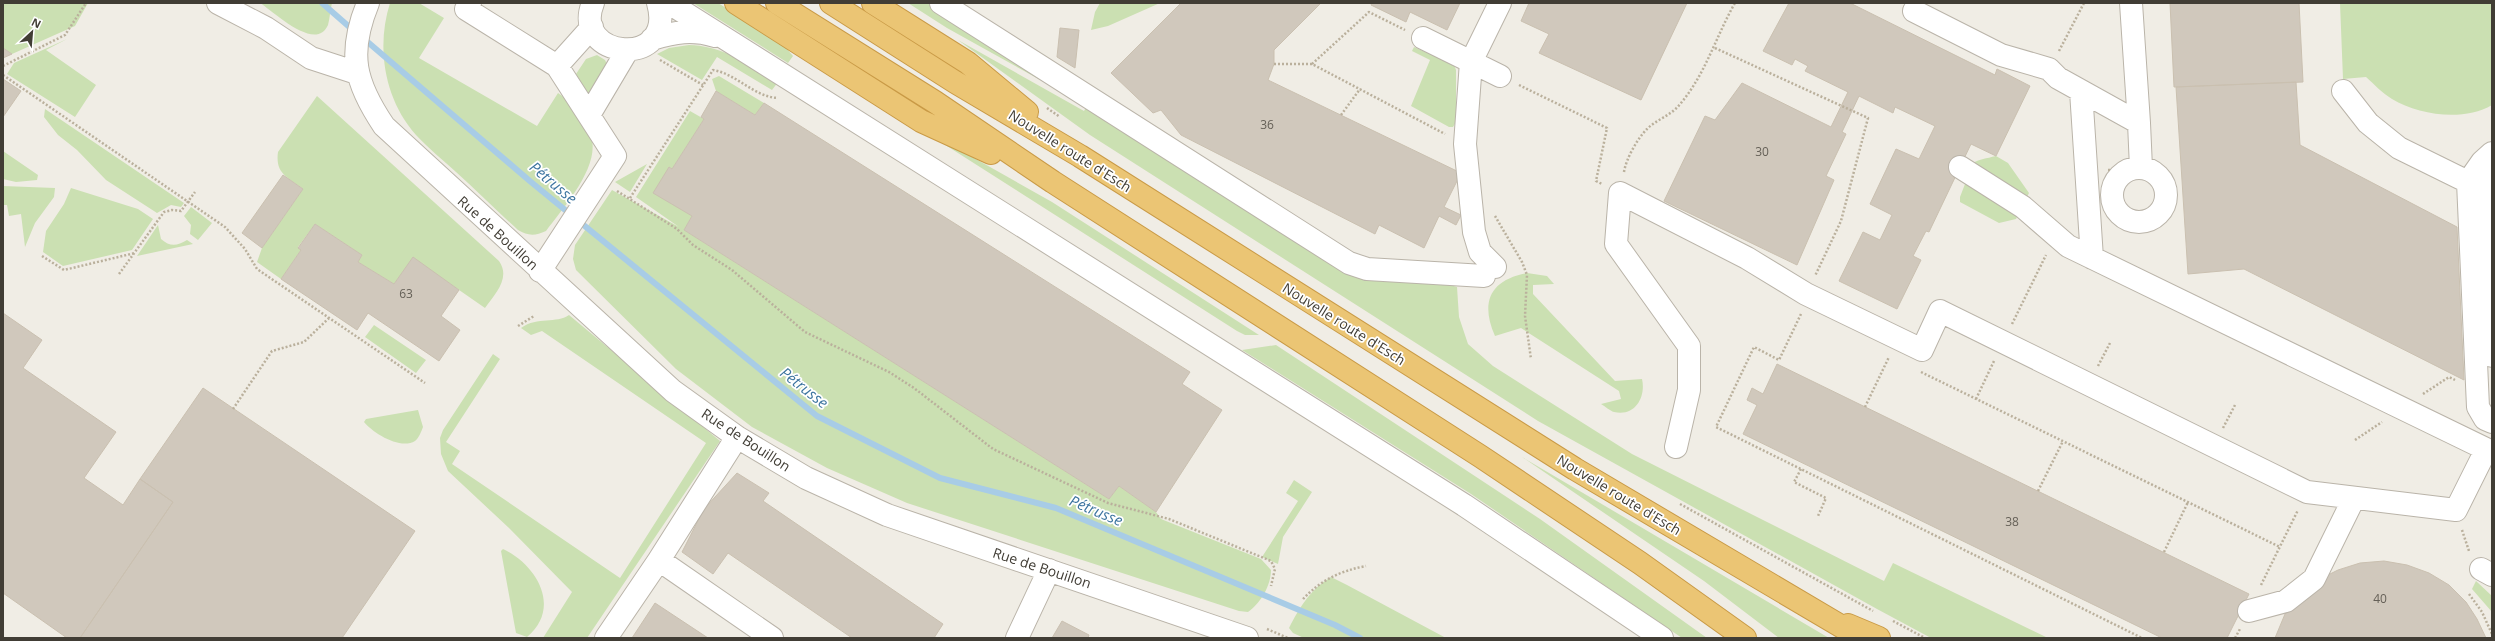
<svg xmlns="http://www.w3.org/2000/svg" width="2495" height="641" font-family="'Open Sans',sans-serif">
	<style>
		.green { fill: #cbe0b2 }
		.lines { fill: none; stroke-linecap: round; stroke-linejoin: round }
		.stream { stroke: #a8cce6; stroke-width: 6 }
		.building { fill: #d0c8bc; stroke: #cac0b0 }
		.minor-casing { stroke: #bab4a9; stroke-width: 24 }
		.highway-casing { stroke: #c99a46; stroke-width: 24 }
		.path { stroke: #bab09c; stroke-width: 2.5; stroke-dasharray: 2 2; stroke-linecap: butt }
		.minor { stroke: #fff; stroke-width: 22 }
		.highway { stroke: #ebc574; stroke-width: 22 }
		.labels { text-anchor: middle; stroke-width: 3.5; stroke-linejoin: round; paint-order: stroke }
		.number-label { font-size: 12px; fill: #656057 }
		.street-label { font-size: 14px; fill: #413d35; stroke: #fff }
		.water-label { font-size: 15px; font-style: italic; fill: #3c749f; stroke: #fff }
	</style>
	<rect width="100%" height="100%" fill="#f0ede5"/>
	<!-- green -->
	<path class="green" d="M3 3H88L75 26 12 54 3 48Z
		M260 3H332C330 10 330 18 328 25 316 53 273 11 260 3Z
		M390 3H419L444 18 419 58 537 126 558 93 565 98 591 136C601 166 564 207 546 231 535 236 528 236 518 230 497 211 477 191 456 172 443 160 428 148 416 135 384 99 376 47 390 3Z
		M693 3H718L781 42 793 56 788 63Z
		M908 3H928L1079 99 1078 101 947 28Z
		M1100 3H1160L1108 26 1091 30 1095 12Z
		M2340 3H2492V105C2463 122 2419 115 2392 99 2382 93 2374 84 2366 77L2343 79Z
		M67 39 46 50 96 85 75 117 7 74 14 63Z
		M958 40 1084 111 1088 104 1362 277 1437 281 1457 287 1459 317 1468 344 1493 366 1632 454 1884 581 1893 563 2048 638H1931L1877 609 1538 421 1090 135Z
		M689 45C724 46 748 64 778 82L772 90 717 57 702 80 657 54 669 48Z
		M1414 47 1454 65 1456 70V122L1453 127H1449L1411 106 1430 60 1412 51Z
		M597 55 605 60 608 66 591 95 588 94 576 74 586 59Z
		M719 76 764 103 755 115 716 91 712 79Z
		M317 96 499 261C511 278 495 294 485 308L413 258 394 284 358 262 362 255 315 224 298 247 301 250 281 279 257 262 262 248 303 189C288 177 275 174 278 152Z
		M45 109 184 203 181 207 171 205 157 213 106 180 77 150 58 135 44 117Z
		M690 111 704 119 672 169 669 167 692 216 684 230 1109 499 1119 486 1156 512 1161 519 1261 559 1271 570C1271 585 1261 603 1248 612L1239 611 907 503 827 468 752 427 676 369 576 270 573 259 575 245 612 190 679 227 636 197Z
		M903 118 1052 202 1259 335H1245L1237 331Z
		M3 151 38 175 37 180 16 182 3 179Z
		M1996 156 2008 163 2029 193 2016 219 1999 223 1960 202V197L1965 184 1959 180C1969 160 1976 161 1996 156Z
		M647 164 630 192 615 182Z
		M3 186 55 188 54 197 35 223 25 247 21 214 9 216 7 205H3Z
		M71 188 138 209 153 219 132 250 63 266 43 252 46 231 64 204Z
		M191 207 212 223 198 240 190 234 191 225 184 216Z
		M158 225 161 239C170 247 177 246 187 240L193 244 137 256Z
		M1527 273 1547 276 1554 284 1533 285V294L1615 381 1642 379C1646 396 1636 417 1614 412 1610 411 1605 406 1601 404L1621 399 1619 391 1521 328 1495 336C1480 302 1490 280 1527 273Z
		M569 315 720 441 587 638H543L572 592 509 528 448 471 441 454 440 438 443 430 493 354 500 359 446 442 460 451 452 464 620 578 706 443 542 331 531 335 521 328C538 316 556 324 569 315Z
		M374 325 426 360 416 373 365 337Z
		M1276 345 1540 519 1707 638H1682L1471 494 1242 350Z
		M418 410 423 427C421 432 419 438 415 441 400 450 373 433 364 422L366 419Z
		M1522 457 1829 638H1779L1704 581Z
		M1294 480 1312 492 1283 537 1278 564 1262 557 1298 501 1286 493Z
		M503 549C537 565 562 608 527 637L516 633 501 551Z
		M1331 577 1347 585 1446 638H1304L1293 633 1289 628 1291 624C1301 605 1312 588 1331 577Z
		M2476 581 2492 596V612L2472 589Z"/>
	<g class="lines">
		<!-- stream -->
		<path class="stream" d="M322 3 354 31
			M363 38 531 182 817 416 940 478 1056 508 1335 625 1360 638"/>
	</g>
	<!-- building -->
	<path class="building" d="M1181 3H1321L1274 50V64L1268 80 1461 173 1444 207 1461 215 1456 225 1439 216 1424 248 1379 225 1375 234 1181 135 1161 110 1153 113 1111 73Z
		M1372 3H1460L1447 30 1410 12 1406 22 1371 5Z
		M1529 3H1687L1641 100 1539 53 1549 34 1521 21Z
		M1789 3H1850L1995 75 1997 69 2030 86 1996 156 1971 144 1929 232 1926 231 1913 256 1921 260 1897 309 1839 281 1863 232 1880 240 1892 215 1870 204 1896 149 1919 159 1935 126 1895 107 1893 113 1859 96 1842 132 1846 134 1826 176 1834 180 1797 265 1664 201 1705 116 1715 120 1742 83 1831 127 1848 92 1805 71 1808 66 1795 59 1792 65 1763 51Z
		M2170 3H2299L2303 82 2174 87Z
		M1060 28 1079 30 1075 68 1057 57Z
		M3 48 12 54 3 58Z
		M3 79 21 91 3 117Z
		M2296 82 2300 145 2457 227 2464 380 2244 269 2188 274 2176 87Z
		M716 91 755 115 764 103 1190 372 1182 384 1222 410 1156 512 1119 486 1109 499 684 230 692 216 653 193 669 167 672 169 704 119 701 117Z
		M283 175 303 189 262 248 242 233Z
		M315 224 362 255 358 262 394 284 413 257 459 290 441 316 460 330 439 361 368 313 357 330 281 279 301 250 298 248Z
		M3 313 42 340 23 368 116 432 84 478 123 505 140 479 173 502 80 638H67L3 593Z
		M1777 364 2249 594 2227 638H2162L1743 434 1757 405 1747 400 1752 388 1763 394Z
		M203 388 415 531 342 638H80L173 502 140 479Z
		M737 473 769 493 763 501 943 624 934 638H852L728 553 713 574 682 552 704 509Z
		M2384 561 2407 565 2429 573 2449 585 2466 602 2477 619 2486 638H2275L2285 614 2300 596 2322 578 2338 570 2360 563Z
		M655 603 708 638H632Z
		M1062 621 1089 635 1088 638H1052Z"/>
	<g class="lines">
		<!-- minor casing -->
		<g class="minor-casing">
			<path id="minor" d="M218 3 266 28 311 58 357 73
				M368 3C347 54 355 83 384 126L673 391 737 437 806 478 887 515 1247 638
				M470 3 466 9 557 66 615 156 540 271
				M593 3C570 59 677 70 658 3
				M669 3 1464 505 1662 638
				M941 3 1349 263 1367 269 1484 276
				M1914 11 2001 55 2049 69 2058 78 2139 123 2131 3
				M1423 38 1500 76
				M652 39C675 32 692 29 715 36
				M557 66 592 27
				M2081 91 2092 258
				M2343 91 2368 123 2399 148 2468 182
				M589 115 627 51
				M2139 123 2141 168
				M2492 153 2482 162 2468 182 2478 407 2485 419 2492 422
				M1960 167 2023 207 2068 246 2492 452
				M2112 195a27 27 0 1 1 54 0a27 27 0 1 1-54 0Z
				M2482 173 2492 356
				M1495 267 1480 252 1474 232 1465 144 1471 62 1500 3
				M737 437 659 560 772 638
				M1676 447 1689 390V346L1616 244 1620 193 1747 258 1806 294 1922 350 1940 311 2307 492 2456 510 2486 450
				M2481 569 2492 575
				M2249 611 2286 601 2314 579 2354 498
				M606 638 659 560
				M1017 638 1049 570"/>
		</g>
		<!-- highway casing -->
		<g class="highway-casing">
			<path id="highway" d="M736 3 921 121 991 153
				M777 3 935 102 1053 182 1480 456 1640 563 1745 638
				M831 3 955 82 1080 156 1575 469 1861 638
				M873 3 968 63 1027 112
				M1848 625 1879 638"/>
		</g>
		<!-- path -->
		<path class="path" d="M1715 48 1868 118 1841 221 1815 276
			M2059 51 2084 3
			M660 60 703 85
			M1274 64H1312L1445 134
			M1312 64 1369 12 1405 30
			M3 66 65 35 86 3
			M3 75 225 227 245 249 257 269 425 383
			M1519 85 1607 128 1596 181 1602 184
			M1047 108 1060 117
			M1341 115 1360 89
			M2108 170H2121
			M1624 172C1626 159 1637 139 1647 129 1657 119 1671 116 1681 103 1706 73 1716 36 1735 3
			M617 191 677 229 693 245 732 270 805 332 889 372 914 388 993 449 1108 503 1169 519 1271 561 1275 569 1271 586
			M630 198 713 70C737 74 754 97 778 98
			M1495 216 1522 262 1527 275 1525 316 1531 359
			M42 256 64 270 135 253
			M119 274 164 212 172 210 181 211 195 192
			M1801 314 1779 360 1754 347 1716 427 2142 638
			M2012 324 2046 255
			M518 326 534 316
			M2098 366 2110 343
			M1921 372 2280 547
			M2423 394 2449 377 2455 380
			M1976 399 1994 361
			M1865 407 1889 357
			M233 409 272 351 304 342 329 318
			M2223 428 2235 405
			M2355 440 2382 422
			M1801 469 1794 482 1826 498 1818 516
			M2038 491 2063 441
			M1680 504 1873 611
			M2462 530 2469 551
			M2164 552 2188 502
			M2261 585 2298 510
			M2469 594 2482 612 2492 634
			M1303 599C1321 580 1340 571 1366 566
			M1893 621 1925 638
			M1267 629 1288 638
			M2235 638 2240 629"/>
		<!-- minor -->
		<use href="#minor" class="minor"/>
		<!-- highway -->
		<use href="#highway" class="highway"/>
	</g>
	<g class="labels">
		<!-- number labels -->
		<g class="number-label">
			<text x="1267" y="129">36</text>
			<text x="1762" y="156">30</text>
			<text x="406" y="298">63</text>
			<text x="2012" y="526">38</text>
			<text x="2380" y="603">40</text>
		</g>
		<!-- street labels -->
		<g class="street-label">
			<text transform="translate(1070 151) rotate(32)" y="5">Nouvelle route d'Esch</text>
			<text transform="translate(498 233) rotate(42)" y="5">Rue de Bouillon</text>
			<text transform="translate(1344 324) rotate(32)" y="5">Nouvelle route d'Esch</text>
			<text transform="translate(746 440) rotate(33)" y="5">Rue de Bouillon</text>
			<text transform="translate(1619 495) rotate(31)" y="5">Nouvelle route d'Esch</text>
			<text transform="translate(1042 568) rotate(18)" y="5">Rue de Bouillon</text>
		</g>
		<!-- water labels -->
		<g class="water-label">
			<text transform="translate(553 183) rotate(40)" y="5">Pétrusse</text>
			<text transform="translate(804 388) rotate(38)" y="5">Pétrusse</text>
			<text transform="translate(1096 511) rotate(23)" y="5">Pétrusse</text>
		</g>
	</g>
	<!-- border -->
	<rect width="2495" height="641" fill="none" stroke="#413d35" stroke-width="8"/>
	<!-- north arrow -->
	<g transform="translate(32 32) rotate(26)" stroke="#ffffff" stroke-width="3" paint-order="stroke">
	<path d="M0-3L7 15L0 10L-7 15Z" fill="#413d35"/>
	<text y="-6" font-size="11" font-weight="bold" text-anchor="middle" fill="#413d35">N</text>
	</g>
</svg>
